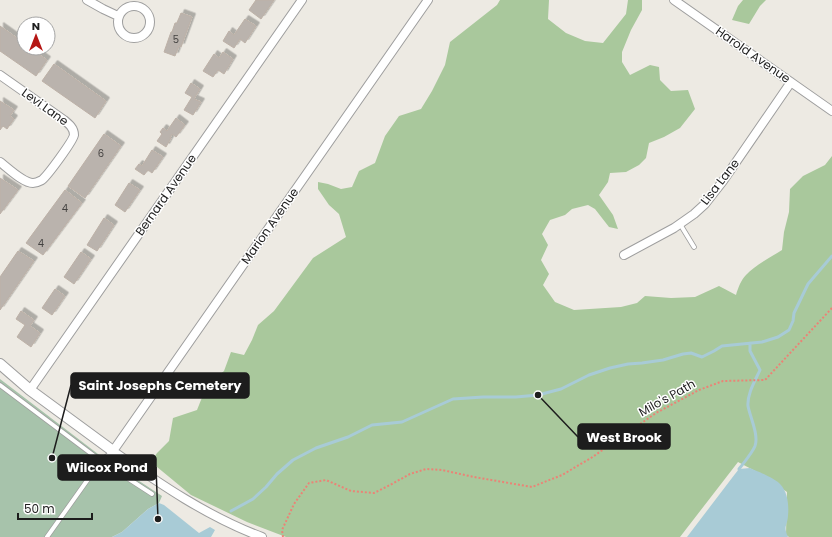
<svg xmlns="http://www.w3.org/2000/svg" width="832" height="537" font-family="Poppins,sans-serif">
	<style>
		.forest { fill: #a9c89c }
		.cemetery { fill: #a7c3ab }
		.water { fill: #a8cbd6 }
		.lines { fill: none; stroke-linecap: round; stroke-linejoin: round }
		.stream { stroke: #a8cbd6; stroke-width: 3 }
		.building { fill: #bab3ad; stroke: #bdb1a7; filter: url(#shadow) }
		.service-casing { stroke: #9e9e9e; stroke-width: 5.5 }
		.minor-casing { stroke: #9e9e9e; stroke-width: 10 }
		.tertiary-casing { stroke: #9e9e9e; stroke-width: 12 }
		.path { stroke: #eb8376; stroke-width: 2; stroke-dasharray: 2 2; stroke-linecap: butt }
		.service { stroke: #fff; stroke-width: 4 }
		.minor { stroke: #fff; stroke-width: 8 }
		.tertiary { stroke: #fff; stroke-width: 10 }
		.labels { text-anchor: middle; stroke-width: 3; stroke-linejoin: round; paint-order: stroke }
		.number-label { font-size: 10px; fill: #444241 }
		.street-label { font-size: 12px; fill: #1d1d1d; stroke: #fff }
		.leader { fill: none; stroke: #1d1d1d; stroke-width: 1.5 }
		.callout-dot { fill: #1d1d1d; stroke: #fff; stroke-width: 1.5 }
		.callout { fill: #1d1d1d; stroke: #1d1d1d; stroke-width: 1.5 }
		.callout-label { font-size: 13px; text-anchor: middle; font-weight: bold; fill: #fff }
	</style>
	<defs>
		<filter id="shadow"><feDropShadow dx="3.5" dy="-3.5" stdDeviation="0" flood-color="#0004"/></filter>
	</defs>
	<rect width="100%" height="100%" fill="#edeae3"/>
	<!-- forest -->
	<path class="forest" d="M500 0H549L548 19 566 33 585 41 603 43 626 14 628 0H642V10L631 30 622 52V62L630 75 650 65 659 67 660 80 671 91 688 90 695 109 680 128 664 137 649 143 646 158 639 165 626 172 610 173 608 182 599 195 613 215 618 229 609 227 595 209 588 205 572 209 565 215 550 220 542 234 548 245 541 260 549 274 543 285 555 302 574 310 621 307 637 303 645 296 671 298 695 297 719 286 736 295C738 288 741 280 746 275 755 265 771 257 782 250L784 232 789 212 790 189 803 176 825 165 832 156V537H789L786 535 787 492 757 472 738 462 680 537H286L247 522 191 495 151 462 157 453 169 441 173 418 197 410 207 385 224 371 231 352 244 355 252 340 258 325 274 311 313 258 346 237 339 214 329 205 318 189V182L328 184 341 189 352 187 359 171 375 163 385 136 399 116 421 109 432 91 445 65 450 42 497 5Z
		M743 0H766L760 6 749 24 732 20 738 6Z"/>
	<!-- cemetery -->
	<path class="cemetery" d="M0 379 98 454 162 496 159 503 148 509 122 532 112 537H0Z"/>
	<!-- water -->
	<path class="water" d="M750 468C757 471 776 479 780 484 788 492 789 506 788 516 787 527 783 526 788 537H687L735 474 739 469Z
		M159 503 164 505 199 533 210 527 215 530 211 537H112L122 532 148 509Z"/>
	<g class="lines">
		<!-- stream -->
		<path class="stream" d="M740 473 739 469C743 464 753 451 755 446 759 435 750 417 748 406 747 394 755 381 760 370L750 351V343
			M231 511 253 499 266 487 277 474 293 460 316 448 348 437 372 425 402 422 453 399 483 397H516L538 395 561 389 589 375 610 368 628 364 642 363 663 360 683 354 691 353 702 357 714 351 722 346 762 342 778 337 789 330 793 321 794 313 808 284 832 256"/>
	</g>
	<!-- building -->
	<path class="building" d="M256 0H274L261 19 249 10Z
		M181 13 192 17 181 47 179 46 175 56 164 52 171 32H172L175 23H177Z
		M245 19 256 26 245 43 240 39 234 48 223 41 229 31 234 35Z
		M0 26 24 43V48H30L47 60 36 76 0 51Z
		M223 52 233 59 224 74 218 70 213 77 203 71 214 54 219 58Z
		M54 64 106 101 95 118 42 81Z
		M191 83 200 89 194 99 201 102 193 115 184 110 192 97 185 93Z
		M0 101 14 110 10 116 14 119 7 129 3 126 0 130Z
		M176 118 185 125 176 137 172 134 170 138H171L166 147 157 141 162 134 160 132 163 128 167 131Z
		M104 134 121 146 85 198 68 186Z
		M152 150 163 157 152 173 148 170 144 175 135 169 139 164 142 166Z
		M0 178 18 190 0 214Z
		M129 183 140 190 125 212 115 205Z
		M65 190 82 203 43 255 26 243Z
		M104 218 114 225 97 251 87 245Z
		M18 251 34 261 0 310V277Z
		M81 252 91 259 74 284 64 277Z
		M55 289 65 296 52 315 42 308Z
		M21 311 34 320 30 326 40 333 31 347 17 337 25 325 16 319Z"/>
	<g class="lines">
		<!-- service casing -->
		<g class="service-casing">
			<path id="service" d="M680 224 694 247
				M0 385 101 461 152 494
				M47 537 101 461 112 452"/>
		</g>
		<!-- minor casing -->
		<g class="minor-casing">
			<path id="minor" d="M87 0 103 9 118 16
				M674 0 832 111
				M118 22a16 16 0 1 1 32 0a16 16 0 1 1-32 0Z
				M0 75 64 120C69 124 74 128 74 135 73 141 48 175 42 180 40 181 37 183 33 183 23 183 8 168 0 162
				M624 255 674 228 694 214 705 204 723 181 791 82
				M30 390 302 0
				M262 537C208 517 160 484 113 451L428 0"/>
		</g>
		<!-- tertiary casing -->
		<g class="tertiary-casing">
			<path id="tertiary" d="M0 364 30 390 113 451"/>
		</g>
		<!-- path -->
		<path class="path" d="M283 537 282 530 294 504 309 483 326 480 351 491 374 493 390 485 410 474 426 469 442 470 474 477 532 487 562 475 591 458 656 413 699 390 723 381 765 380 832 308"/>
		<!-- service -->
		<use href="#service" class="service"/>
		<!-- minor -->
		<use href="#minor" class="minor"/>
		<!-- tertiary -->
		<use href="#tertiary" class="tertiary"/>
	</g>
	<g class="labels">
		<!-- number labels -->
		<g class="number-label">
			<text x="176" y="43">5</text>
			<text x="101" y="157">6</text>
			<text x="65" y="212">4</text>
			<text x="41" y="247">4</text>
		</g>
		<!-- street labels -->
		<g class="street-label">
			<text transform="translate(753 55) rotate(35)" y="4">Harold Avenue</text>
			<text transform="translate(45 107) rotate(36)" y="4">Levi Lane</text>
			<text transform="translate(720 182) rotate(-52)" y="4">Lisa Lane</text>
			<text transform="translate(166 195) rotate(-55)" y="4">Bernard Avenue</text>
			<text transform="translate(270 226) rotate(-55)" y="4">Marion Avenue</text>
			<text transform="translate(667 398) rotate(-29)" y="4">Milo's Path</text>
		</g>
	</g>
	<!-- callouts -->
	<path class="leader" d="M52 458L71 385M538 395L578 437M158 519L156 467"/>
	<g class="callout-dot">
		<circle cx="52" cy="458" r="4"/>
		<circle cx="538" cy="395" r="4"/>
		<circle cx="158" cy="519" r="4"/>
	</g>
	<g class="callout">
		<rect x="71" y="373" width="178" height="25" rx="4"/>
		<rect x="578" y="424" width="92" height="25" rx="4"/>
		<rect x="58" y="455" width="98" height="25" rx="4"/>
	</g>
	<g class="callout-label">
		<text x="160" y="390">Saint Josephs Cemetery</text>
		<text x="624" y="442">West Brook</text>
		<text x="107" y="472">Wilcox Pond</text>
	</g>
	<!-- north arrow -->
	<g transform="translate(36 36)"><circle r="19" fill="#ffffff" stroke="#a5a5a5"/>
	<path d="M0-3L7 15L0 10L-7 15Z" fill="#b51614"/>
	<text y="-6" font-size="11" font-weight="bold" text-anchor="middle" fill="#1d1d1d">N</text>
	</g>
	<!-- scale -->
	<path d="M18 513v6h74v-6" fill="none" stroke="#1d1d1d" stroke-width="2"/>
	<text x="24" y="513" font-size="12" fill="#1d1d1d" stroke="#ffffff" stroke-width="3" paint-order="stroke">50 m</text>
</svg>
